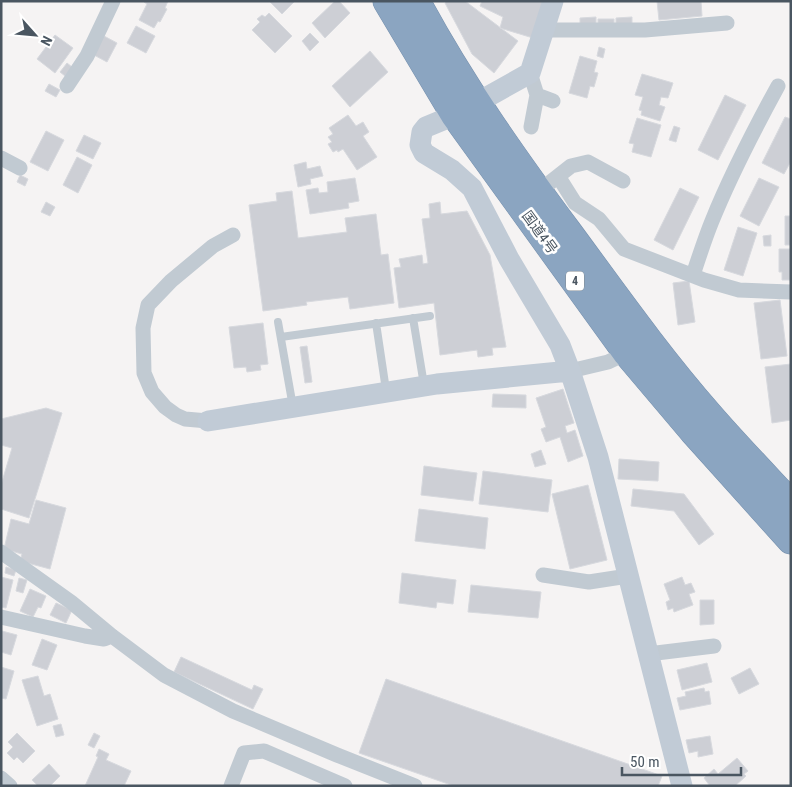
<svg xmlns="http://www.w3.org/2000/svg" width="792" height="787" font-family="'Roboto Condensed','Noto Sans JP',sans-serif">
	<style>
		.building { fill: #cdcfd5; stroke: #d7d9de }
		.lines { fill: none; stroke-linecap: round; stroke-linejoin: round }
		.highway-casing { stroke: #7690ad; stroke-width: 29 }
		.lane { stroke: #c1cad2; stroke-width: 8 }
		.street { stroke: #c1cad2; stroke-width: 15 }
		.secondary { stroke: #c1cbd6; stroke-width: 21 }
		.highway { stroke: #8ba5c1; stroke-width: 28 }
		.labels { text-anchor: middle; stroke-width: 5; stroke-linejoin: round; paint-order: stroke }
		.shield { fill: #fff; stroke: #808990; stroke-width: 1 }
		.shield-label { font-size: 12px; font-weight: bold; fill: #4a5661 }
		.street-label { font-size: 14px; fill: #4a5661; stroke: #fff }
	</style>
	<rect width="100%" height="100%" fill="#f5f3f3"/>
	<!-- building -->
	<path class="building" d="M145 1H168L165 8 167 9 160 22 158 21 154 28 139 20 147 4 144 2Z
		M269 1H295L282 14Z
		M335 1H339L350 13 325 38 312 23Z
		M447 1H465L518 41 494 73 472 54 445 3Z
		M482 1H544L533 38 500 28 503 17 480 6Z
		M657 1H701L702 16 659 20Z
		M269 13 292 36 275 53 252 30 260 22 257 19 262 15 265 17Z
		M596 17V25H580V18Z
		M632 17V25H616V18Z
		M598 19H614V25H598Z
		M136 26 155 36 146 53 127 43Z
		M310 33 319 42 310 51 302 41Z
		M55 35 73 48 55 73 37 59Z
		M104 36 117 43 107 62 94 55Z
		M599 47 605 49 603 58 597 56Z
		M370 51 388 72 350 107 332 86Z
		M580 56 597 61 594 72 598 73 594 87 590 86 587 98 569 93Z
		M67 63 72 67 65 76 60 72Z
		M642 74 673 83 668 98 661 97 659 105 665 107 660 121 641 115 642 111 639 110 643 97 635 95Z
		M49 84 60 90 56 97 45 91Z
		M725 95 746 105 718 160 698 150Z
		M348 115 356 126 363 122 369 132 363 136 377 157 357 170 343 149 338 152 337 150 333 152 328 144 332 142 328 137 333 134 329 128Z
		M785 117 791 119V161L784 174 762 163Z
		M637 118 661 125 651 157 632 152 634 144 629 143Z
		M674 126 680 128 676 142 669 140Z
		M46 131 64 140 48 171 30 162Z
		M84 135 101 143 93 159 76 151Z
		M77 157 92 165 78 193 63 185Z
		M306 162 307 169 320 166 323 176 310 179 311 184 298 187 294 165Z
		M20 175 28 179 25 186 17 182Z
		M355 178 359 201 348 203 349 208 310 214 306 190 318 188 319 193 328 192 327 182Z
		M759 178 779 187 759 226 740 216Z
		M680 188 699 197 673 250 654 240Z
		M292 191 298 238 347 232 345 218 376 214 381 255 388 254 394 303 350 309 348 297 306 302 307 305 263 311 249 205 277 201 276 193Z
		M46 202 55 207 50 216 41 212Z
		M440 202 441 214 467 211 490 255 506 347 492 348 493 355 478 357 477 350 440 355 434 303 399 308 394 268 401 267 399 259 422 255 423 264 428 263 422 219 430 218 429 204Z
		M785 216H791V245H785Z
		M738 227 757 233 743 276 724 270Z
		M771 235V246H764L763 236Z
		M779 249H791V280H782V272H779Z
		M689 281 695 322 678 325 673 283Z
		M780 300 787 356 761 359 754 303Z
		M263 323 268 364 260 365 261 370 247 372 246 367 234 368 229 327Z
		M307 346 312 382 305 383 300 347Z
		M791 364V420L772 423 765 367Z
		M563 389 574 423 565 426 567 433 575 430 583 456 568 462 560 437 546 442 541 429 546 427 536 398Z
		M493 394 526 395V408L492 407Z
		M46 408 62 413 29 518 1 509V485L12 448 1 445V419Z
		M541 450 546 464 535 467 531 454Z
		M619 459 659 462 658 481 618 479Z
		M424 466 477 473 473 501 421 495Z
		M483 471 552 480 548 512 479 504Z
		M588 485 607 560 570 569 552 494Z
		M633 489 684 494 714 534 699 545 674 511 631 506Z
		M36 500 66 508 50 569 20 561 22 554 4 549 11 519 29 524Z
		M419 509 488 518 485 549 415 541Z
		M6 567 16 570 14 576 5 573Z
		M402 573 456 580 453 604 437 602 436 608 399 603Z
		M1 577 13 580 6 608 1 607Z
		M682 577 685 585 691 583 695 592 689 594 693 605 674 612 673 608 668 610 666 602 670 600 664 584Z
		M19 578 27 580 23 593 16 591Z
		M471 585 541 592 538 618 468 612Z
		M30 589 46 596 41 608 38 607 33 617 20 611Z
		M700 600H714V624L700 625Z
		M56 603 72 610 66 623 50 615Z
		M2 631 17 635 11 655 1 652Z
		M42 639 57 645 47 670 32 665Z
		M181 657 252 690 254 685 263 689 253 709 174 672Z
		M707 663 712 682 682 690 677 670Z
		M1 667 14 671 6 699 1 698Z
		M750 668 759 684 739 694 731 678Z
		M38 676 44 696 50 694 58 719 37 726 22 680Z
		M386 679 662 776 658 786H454L359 753Z
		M704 688 705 692 709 691 711 704 680 710 677 698 686 696 685 692Z
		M61 724 64 735 56 737 53 726Z
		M17 733 35 751 23 763 17 757 14 760 7 753 13 747 8 742Z
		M94 733 100 736 94 748 88 745Z
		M710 736 713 754 698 757V751L689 753 686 740Z
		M99 749 109 754 106 760 131 771 124 786H85L98 757 96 756Z
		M737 758 748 771 744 774 746 776 735 786H710L704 778 714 769 718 774Z
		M49 764 60 776 50 786H38L32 780Z"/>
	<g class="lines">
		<!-- highway casing -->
		<g class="highway-casing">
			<path id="highway" d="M387 1 455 115 627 353 693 431 791 540
				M416 1C460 83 513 158 568 232 613 293 658 357 709 415 735 445 763 474 791 504"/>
		</g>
		<!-- lane -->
		<path class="lane" d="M413 318 424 385
			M278 322 293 407
			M376 323 386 390
			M281 337 430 316"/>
		<!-- street -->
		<path class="street" d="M543 30H645L727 23
			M530 73 537 95 531 127
			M67 86 87 56 113 1
			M537 95 553 101
			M1 158 20 168
			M558 176 575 203 599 219 624 249 704 280 739 290 791 292
			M538 192 571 166 588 162 623 181
			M693 275C699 257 705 238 712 221 731 174 754 130 778 86
			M570 371 608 362 627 353
			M208 421 185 419 176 415 165 407 152 392 144 373 143 328 148 305 171 281 213 246 233 235
			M1 552 71 602 112 636 164 675 233 711 337 755 415 786
			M543 575 589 582 628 576
			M1 617 85 636 104 639 112 636
			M648 654 714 646
			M1 778 10 786
			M231 786 244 753 264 751 345 786"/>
		<!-- secondary -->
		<path class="secondary" d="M553 1 530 73 455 115 426 127 422 132 420 145 424 153 452 170 472 188 509 259 560 345 570 371 598 457 682 786
			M208 421 437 384 570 371"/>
		<!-- highway -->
		<use href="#highway" class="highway"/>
	</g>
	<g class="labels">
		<!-- shield labels -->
		<rect class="shield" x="566" y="271.5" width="18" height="19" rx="4"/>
		<g class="shield-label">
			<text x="575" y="285">4</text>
		</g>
		<!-- street labels -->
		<g class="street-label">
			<text transform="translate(540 232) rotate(54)" y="5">国道4号</text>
		</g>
	</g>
	<!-- border -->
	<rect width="792" height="787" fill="none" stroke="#4a5661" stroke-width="5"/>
	<!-- north arrow -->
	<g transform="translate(35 35) rotate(117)" stroke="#ffffff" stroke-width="4" paint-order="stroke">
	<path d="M0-4L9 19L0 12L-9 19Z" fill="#4a5661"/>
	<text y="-8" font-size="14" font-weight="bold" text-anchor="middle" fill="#4a5661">N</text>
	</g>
	<!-- scale -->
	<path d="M622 767v8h119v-8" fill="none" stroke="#4a5661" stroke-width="2.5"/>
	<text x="630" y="767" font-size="15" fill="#4a5661" stroke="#ffffff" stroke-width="4" paint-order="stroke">50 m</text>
</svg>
